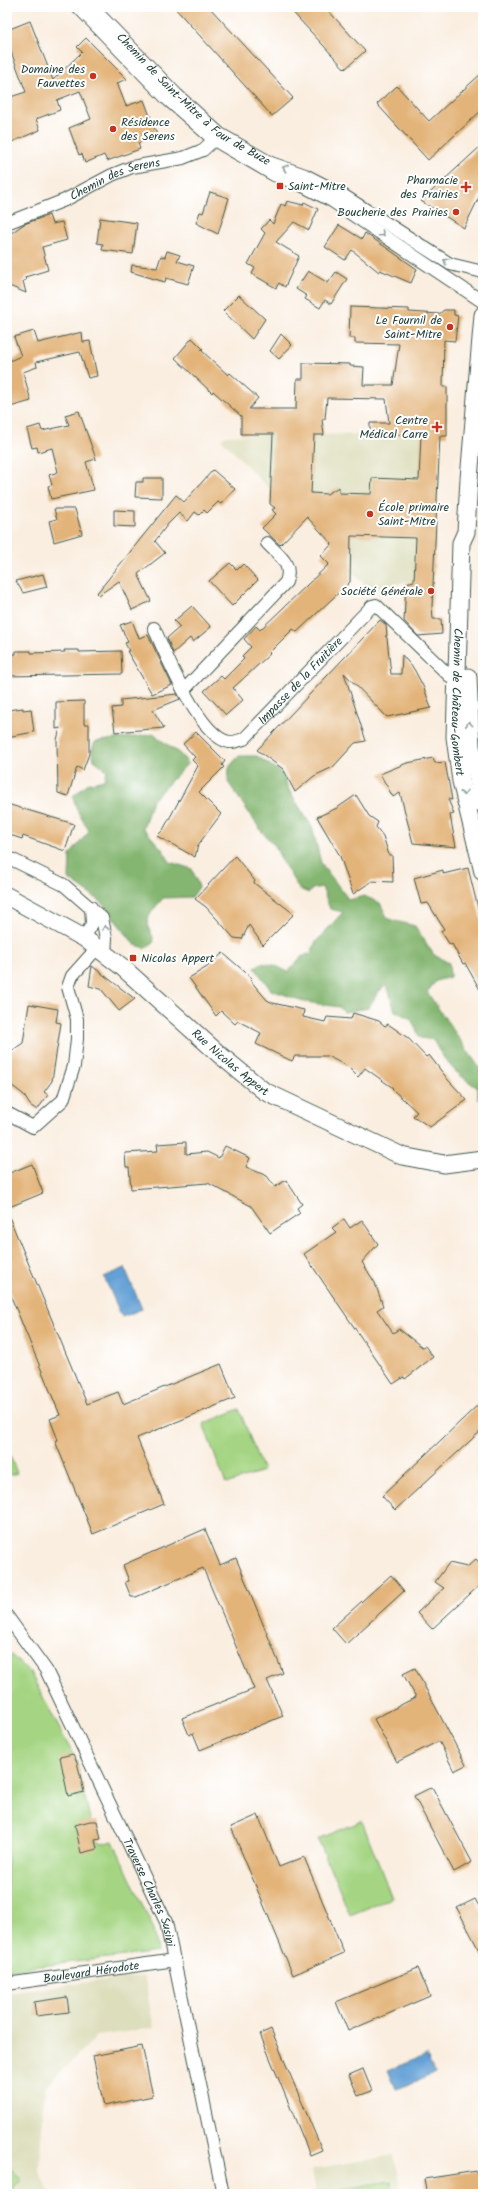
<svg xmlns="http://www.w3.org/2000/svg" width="490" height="2201" font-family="Kalam,sans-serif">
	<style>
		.built { fill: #dddebc }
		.green { fill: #a5d583; stroke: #62895c }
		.forest { fill: #84b671; stroke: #527a52 }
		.water { fill: #64a0d5; stroke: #426e84 }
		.building { fill: #e3b479; fill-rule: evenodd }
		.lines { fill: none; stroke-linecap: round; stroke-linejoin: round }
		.street-casing { stroke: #40584e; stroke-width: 14 }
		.secondary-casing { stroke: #40584e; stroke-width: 19 }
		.street { stroke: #fff; stroke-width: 12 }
		.secondary { stroke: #fff; stroke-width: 17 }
		.oneway { stroke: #8f9e9a }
		.poi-dot { fill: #c8321e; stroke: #fff; stroke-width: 1.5 }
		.labels { text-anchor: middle; stroke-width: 4; stroke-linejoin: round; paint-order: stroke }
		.poi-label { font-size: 12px; fill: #1f3d34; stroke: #fff; text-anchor: end }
		.street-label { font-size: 12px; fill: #1f3d34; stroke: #fff }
	</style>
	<rect width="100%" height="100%" fill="#fff"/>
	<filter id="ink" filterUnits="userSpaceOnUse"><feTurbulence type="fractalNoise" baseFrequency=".025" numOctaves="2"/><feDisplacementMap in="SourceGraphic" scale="8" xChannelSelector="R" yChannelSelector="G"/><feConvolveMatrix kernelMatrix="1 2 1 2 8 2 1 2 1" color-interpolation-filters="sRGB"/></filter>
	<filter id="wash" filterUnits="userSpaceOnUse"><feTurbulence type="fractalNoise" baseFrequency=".012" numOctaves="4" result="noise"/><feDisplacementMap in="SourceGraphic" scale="16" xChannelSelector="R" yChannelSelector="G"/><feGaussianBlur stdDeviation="0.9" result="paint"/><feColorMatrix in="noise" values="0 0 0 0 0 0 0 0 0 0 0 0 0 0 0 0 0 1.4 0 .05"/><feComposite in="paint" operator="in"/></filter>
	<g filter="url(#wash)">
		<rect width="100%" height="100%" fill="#faeee0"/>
		<!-- built -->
		<path class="built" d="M273 434 440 435 434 577 369 589 332 552V543L299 510 277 497 221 439 226 436Z
			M144 1975 154 2028 96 2036 45 2088 39 2169 50 2194H7V1993Z
			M394 2155 401 2194H316L312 2169Z"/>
		<!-- green -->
		<path class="green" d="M239 1409 263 1471 226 1484 203 1424Z
			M7 1448 17 1473 7 1476Z
			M7 1651 31 1674 77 1762 95 1840 101 1844 113 1841 154 1930 158 1952 7 1970Z
			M362 1821 392 1898 350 1915 318 1839Z
			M7 2166 22 2179 9 2194H7Z
			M391 2181 393 2194H338V2190Z"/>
		<!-- forest -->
		<path class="forest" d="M153 734 180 754 188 763 152 801 143 828 162 849 170 862 192 869 199 887 192 897 163 898C157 906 145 916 148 927 150 932 153 935 154 942L146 948 135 945 100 901 69 879 70 855 89 831 76 808 73 796 87 784 104 780 107 770 94 760 92 750 95 742C115 738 134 738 153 734Z
			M239 756H257L282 773 291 794 312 827 321 863 349 900 364 896 380 903 388 919 415 926 434 955 449 963 450 977 436 981 427 992 483 1073V1100L478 1098V1088C455 1073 446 1064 433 1040L420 1038 411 1019 395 1011 387 985 379 991 368 1008 344 1012 339 1007 306 1002 271 990 255 968 261 963 274 965 288 972 301 957 311 953 315 943 343 912 330 909 322 887 312 889 309 893 299 889 282 861 275 846 262 832 228 782 229 767Z"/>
		<!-- water -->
		<path class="water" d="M125 1268 142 1309 122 1317 104 1277Z
			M427 2055 435 2074 396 2089 388 2070Z"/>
		<g id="blocks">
			<!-- building -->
			<path class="building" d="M174 7H209L293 98 272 116Z
				M288 7H325L365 51 345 69Z
				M30 21 53 80 82 52 77 47 86 38 127 79 117 83 126 106 144 100 157 135 138 143 140 149 107 161 104 155 85 163 82 154 79 155 69 128 91 119 80 91 57 100 60 110 36 119 40 130 7 144V98L26 92 7 41V30Z
				M483 72V109L428 160 377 104 397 86 429 121Z
				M483 144V189L464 228 421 201Z
				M210 192 229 198 218 234 196 223 200 212 203 213Z
				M287 201 303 205 304 202 318 209 309 230 294 222 276 242 299 256 285 287 279 283 276 288 252 274 255 268 248 264 265 233 261 229 269 220 273 224 281 204 285 206Z
				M49 215 52 224 62 222 67 240 42 247 48 270 25 277 26 280 23 281 26 293 7 285V236L24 224Z
				M100 218 137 223 133 254 102 250 103 244 97 243Z
				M339 225 362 239 365 233 417 269 411 283 380 270 379 272 352 250 345 260 325 247Z
				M167 251 180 255 177 261 194 266 188 284 166 278 165 282 131 272 132 265 157 268 161 256 165 257Z
				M308 271 328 283 336 272 347 279 331 304 325 300 320 308 305 299 307 296 296 289Z
				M239 295 265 319 252 339 223 311Z
				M350 307 409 309V312L439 314 444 310H454V315L458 316 455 341 444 340 443 387H447V436H440L432 607 433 619H441L442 634 418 636 404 621 406 583 414 581 416 538 351 536 350 582 297 632 293 629 269 653 270 654 233 688 243 700 226 715 204 691 221 676 224 679 244 659 242 656 251 647 244 639 256 626 260 630 329 564 321 556 332 544 307 517 280 545 262 528 276 514 272 510 275 508 270 504 273 434H241V416L213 391 212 393 175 358 192 338 203 349 201 350 228 375 230 373 258 398 249 409H296L297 379H303V363L350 364V366L364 367 363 385H393L399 344 355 343V338H349ZM327 398 386 399 389 423H370V435H421L419 480 372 478 371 494 339 493V487L327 494 311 493 314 435H324L322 419H325Z
				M34 331 38 343 82 332 83 342 90 341 97 376 88 378 80 352 36 362 37 367 23 372 31 401 10 407 7 397V362L21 356 14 337Z
				M281 334 292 345 279 359 270 351Z
				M79 411 96 459 86 462 94 490 51 499 48 486 52 485 49 475 58 472 52 448 38 452 37 447 32 448 27 429 40 425 42 431 69 425 65 415Z
				M213 470 235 489 221 504 218 502 207 513 204 510 199 515 195 512 188 521 179 513 168 524 155 541 165 553 138 574 151 601 132 610 119 581 99 595 97 593 176 495 184 502Z
				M143 478H162V498L135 497 136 482H143Z
				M54 509H75L82 534 54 542 49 521 57 519Z
				M114 510 135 511V527L114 526Z
				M230 563 237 570 243 564 258 580 232 606 209 581Z
				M43 574 47 587 23 593 16 581Z
				M192 606 211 627 193 642 190 638 173 653 167 638 180 627 174 621Z
				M380 620 386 625 387 636H385L387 638 391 674H401L402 655 414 669 424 688 431 708 387 717 344 673 366 741 355 743 333 767 314 776 295 792 283 769 257 750Z
				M132 621 139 638 148 635 172 685 152 694 127 651H129L125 643 128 642 120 625Z
				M64 650H79V652L121 651 122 674 7 676V654H16V651H31V653L65 652Z
				M177 694 180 699 153 710 164 728 115 732 112 708 121 707V700Z
				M84 701V724H89V754L83 770 77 767 68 796 58 793 57 740 60 728 56 729V702Z
				M23 708V710L31 709 34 732 7 737V710Z
				M196 732 225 761 222 765 224 767 199 792 221 814 198 845 195 857 157 836 163 830 198 766 192 760 195 757 183 744Z
				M433 758 435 763 445 762 452 800 448 799 454 814 450 815 456 847 413 843 400 793 393 797 380 774 407 763Z
				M356 795 369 816 378 822 376 827 383 836 389 855H392L393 882 372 881 353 894 340 856 317 817 337 808Z
				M7 804 74 824 65 851 23 836 22 839 7 834Z
				M235 856 255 881 254 883 294 914 263 945 249 925 242 939 234 938 206 907 195 899Z
				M468 868 483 928V995L465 963 463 964 452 944 450 945 441 931 444 929 428 903 421 904 414 878 443 870V874Z
				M223 953 252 978 250 980 267 1000 273 1003 304 1010 303 1017 325 1022 327 1017 351 1019 353 1013 379 1021 385 1026 388 1024 408 1038 426 1057 429 1055 449 1081 467 1100 430 1127 413 1116 417 1112 392 1089 393 1088 365 1068 358 1077 347 1066 327 1056H295L292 1061 256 1044 261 1033 238 1021 235 1024 221 1011 216 1016 189 978 207 967Z
				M92 966 135 999 119 1011 101 989 89 986Z
				M29 1004 58 1009 56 1022 61 1023 52 1081 44 1092 48 1095 37 1110 30 1105 23 1094 7 1082V1049L13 1050 23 1043Z
				M186 1142V1154L207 1152 219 1158 225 1146 250 1158 246 1167 267 1176 275 1187 286 1180 302 1204 297 1208 300 1213 270 1233 251 1206 208 1183 131 1189 129 1167H126L125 1153 158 1151 157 1144Z
				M32 1164 43 1193 7 1208V1174Z
				M7 1212 87 1404 118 1392 123 1404 221 1364 235 1398 137 1438 164 1504 93 1534 55 1441 58 1440 50 1419 60 1415 7 1287Z
				M344 1219 350 1228 362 1220 378 1244 362 1262 375 1283 383 1306 377 1310 393 1333 399 1329 422 1347 425 1346 433 1357 405 1379 404 1377 393 1384 304 1254 336 1232 332 1228Z
				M483 1400V1429L395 1510 382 1496Z
				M205 1529 220 1565 236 1558 283 1673 267 1680 283 1716 200 1750 193 1733 189 1735 182 1718 254 1689 203 1568 136 1597H131L125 1582 129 1581 123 1565Z
				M476 1559 483 1567V1582L432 1629 417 1613 444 1588 435 1582 449 1563 467 1567Z
				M391 1575 404 1591 346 1644 332 1628Z
				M415 1668 466 1765 454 1771 439 1741 397 1762 374 1719 416 1697 403 1674Z
				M73 1754 77 1762 84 1792 68 1796 60 1757Z
				M432 1787 472 1862 454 1872 414 1796Z
				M258 1815 279 1867 304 1857 344 1953 293 1975 231 1827Z
				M90 1821H97L101 1839 95 1840 97 1849 81 1853 75 1825Z
				M475 1899 483 1913V1958L457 1908Z
				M418 1968 430 1996 348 2031 336 2002Z
				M67 1997 69 2012 36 2016 34 2002Z
				M271 2029 322 2150 310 2155 260 2034Z
				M142 2046 153 2096 104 2106 93 2056Z
				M363 2069 372 2091 358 2096 349 2075Z
				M483 2170V2194H427L424 2179Z"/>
		</g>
	</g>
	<g filter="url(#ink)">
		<use href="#blocks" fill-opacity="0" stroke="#40584e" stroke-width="1"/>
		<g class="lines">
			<!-- street casing -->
			<g class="street-casing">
				<g id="street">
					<path d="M78 7 167 99 214 140 274 175 301 185 332 201 483 302"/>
					<path id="s1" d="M92 7 177 95 220 134 271 163 305 175 338 192 450 264 483 272"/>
					<path id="s2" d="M7 223 65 200 112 175 132 167 183 158 203 150 219 135"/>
					<path id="s3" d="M154 628C166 655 199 736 229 742 233 743 240 740 244 739L372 606 376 605 460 686"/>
					<path d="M184 690 286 582C293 563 279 556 267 543"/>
					<path d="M7 857 64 885 102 918 106 938 105 954"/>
					<path d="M84 938 92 924 91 907"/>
					<path d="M7 1113 33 1127 63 1100 74 1066 77 1039V1019L68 987 72 976 97 948"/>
					<path id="s4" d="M7 1616 46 1670 166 1922 223 2194"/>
					<path id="s5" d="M7 1984 175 1960"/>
				</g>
			</g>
			<!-- secondary casing -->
			<g class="secondary-casing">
				<g id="secondary">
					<path id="s6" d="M483 315 469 479 466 532 461 543 455 737 461 781 483 872"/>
					<path d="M468 677 471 746 483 804"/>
					<path id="s7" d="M7 896 84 938 121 966 220 1055 264 1091 402 1156 444 1164 483 1159"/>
				</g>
			</g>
			<!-- street -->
			<use href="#street" class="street"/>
			<!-- secondary -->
			<use href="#secondary" class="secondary"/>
		</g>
		<!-- one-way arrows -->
		<defs><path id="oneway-chevron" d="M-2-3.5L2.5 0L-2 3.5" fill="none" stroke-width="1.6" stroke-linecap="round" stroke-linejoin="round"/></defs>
		<g class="oneway">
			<use href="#oneway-chevron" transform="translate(285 168) rotate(-161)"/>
			<use href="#oneway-chevron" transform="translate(382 234) rotate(34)"/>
			<use href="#oneway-chevron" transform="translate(446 261) rotate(-149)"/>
			<use href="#oneway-chevron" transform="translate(469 724) rotate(-95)"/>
			<use href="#oneway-chevron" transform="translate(464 793) rotate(76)"/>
			<use href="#oneway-chevron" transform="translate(105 928) rotate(-100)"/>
		</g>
	</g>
	<!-- markers -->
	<g class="poi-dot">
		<circle cx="93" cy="76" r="4"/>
		<circle cx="113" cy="129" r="4"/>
		<rect x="276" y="182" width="8" height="8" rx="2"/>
		<path d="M464 181h4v4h4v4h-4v4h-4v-4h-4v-4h4z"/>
		<circle cx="456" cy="212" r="4"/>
		<circle cx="450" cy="327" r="4"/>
		<path d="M435 421h4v4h4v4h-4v4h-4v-4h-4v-4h4z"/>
		<circle cx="370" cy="514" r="4"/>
		<circle cx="431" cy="591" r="4"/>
		<rect x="129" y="954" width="8" height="8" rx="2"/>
	</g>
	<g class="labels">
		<!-- poi labels -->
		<g class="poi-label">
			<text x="85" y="73">Domaine des<tspan x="85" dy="14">Fauvettes</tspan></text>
			<text x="121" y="126" text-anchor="start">Résidence<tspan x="121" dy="14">des Serens</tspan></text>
			<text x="458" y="184">Pharmacie<tspan x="458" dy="14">des Prairies</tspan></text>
			<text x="288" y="190" text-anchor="start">Saint-Mitre</text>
			<text x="448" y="216">Boucherie des Prairies</text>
			<text x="442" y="324">Le Fournil de<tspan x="442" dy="14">Saint-Mitre</tspan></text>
			<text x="428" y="424">Centre<tspan x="428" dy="14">Médical Carre</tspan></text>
			<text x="378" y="511" text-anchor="start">École primaire<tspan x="378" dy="14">Saint-Mitre</tspan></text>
			<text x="423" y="595">Société Générale</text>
			<text x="141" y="962" text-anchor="start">Nicolas Appert</text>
		</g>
		<!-- street labels -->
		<g class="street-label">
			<text dy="4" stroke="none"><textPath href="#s1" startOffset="138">Chemin de Saint-Mitre à Four de Buze</textPath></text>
			<text dy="4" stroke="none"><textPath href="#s2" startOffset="117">Chemin des Serens</textPath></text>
			<text dy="4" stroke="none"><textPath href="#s3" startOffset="236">Impasse de la Fruitière</textPath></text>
			<text dy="4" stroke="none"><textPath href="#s6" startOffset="389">Chemin de Château-Gombert</textPath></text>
			<text dy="4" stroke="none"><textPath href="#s7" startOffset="280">Rue Nicolas Appert</textPath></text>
			<text dy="4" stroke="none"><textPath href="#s4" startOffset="312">Traverse Charles Susini</textPath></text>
			<text dy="4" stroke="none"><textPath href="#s5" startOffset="85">Boulevard Hérodote</textPath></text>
		</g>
	</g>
	<!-- margin -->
	<rect width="490" height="2201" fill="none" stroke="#fff" stroke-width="24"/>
</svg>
